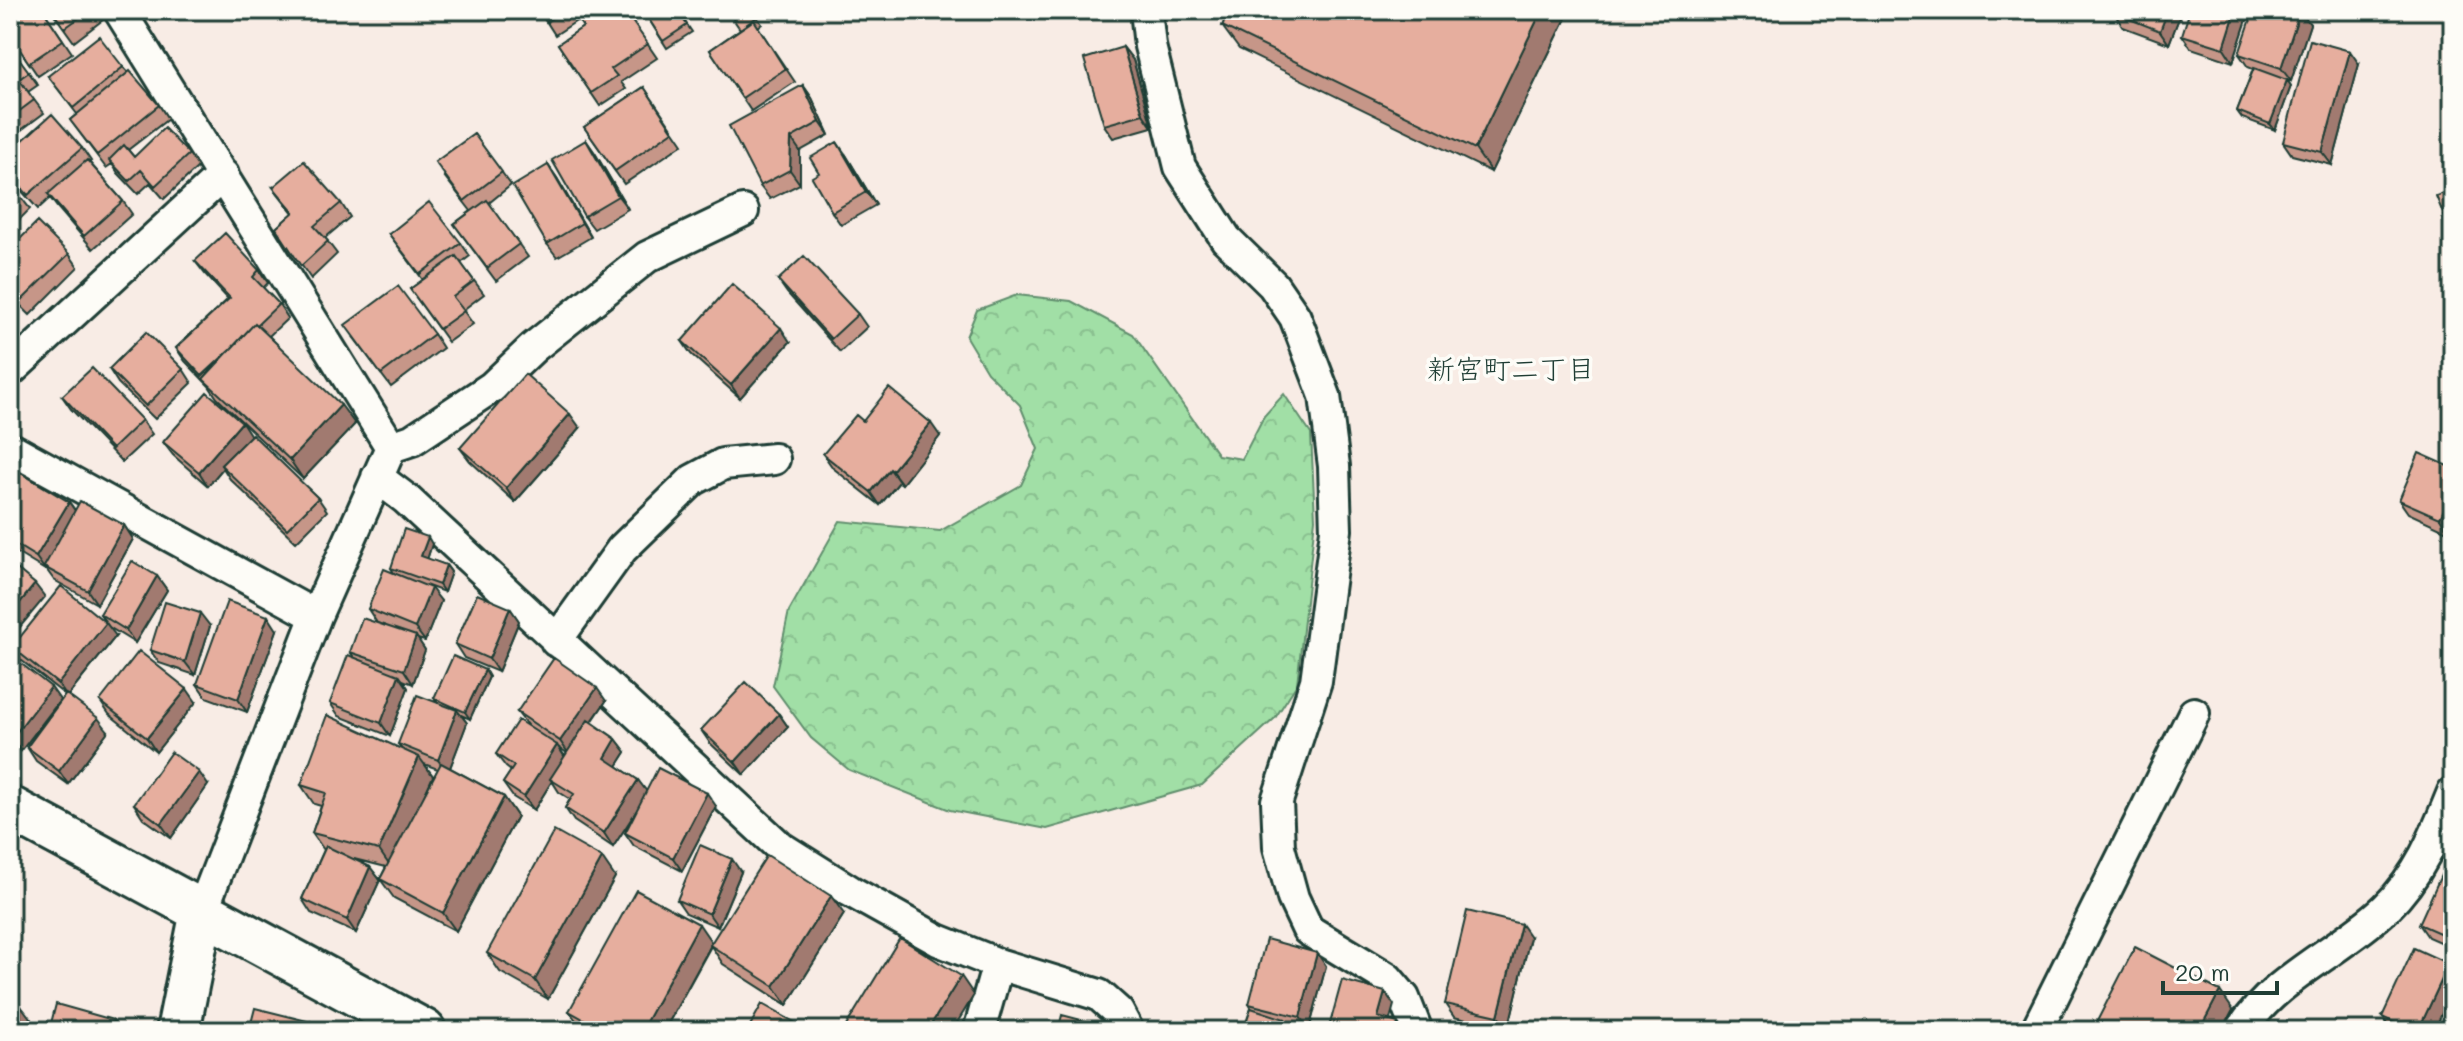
<svg xmlns="http://www.w3.org/2000/svg" width="2463" height="1041" font-family="Mali,'Klee One',sans-serif">
	<style>
		.forest { fill: url(#forest-crowns); stroke: #608e6d; stroke-width: 2 }
		.lines { fill: none; stroke-linecap: round; stroke-linejoin: round }
		.street-casing { stroke: #1f3d34; stroke-width: 36 }
		.secondary-casing { stroke: #1f3d34; stroke-width: 48 }
		.street { stroke: #fdfcf7; stroke-width: 30 }
		.secondary { stroke: #fdfcf7; stroke-width: 42 }
		.wall { fill: #c69688; stroke: #1f3d34; stroke-width: 2; fill-rule: evenodd }
		.shaded-wall { fill: #a17a6f; stroke: #1f3d34; stroke-width: 2 }
		.building { fill: #e6ae9e; stroke: #1f3d34; stroke-width: 2 }
		.labels { text-anchor: middle; stroke-width: 7; stroke-linejoin: round; paint-order: stroke }
		.neighbourhood-label { font-size: 28px; fill: #1f3d34; stroke: #fdfcf7 }
	</style>
	<defs>
		<pattern id="forest-crowns" width="20" height="18" patternUnits="userSpaceOnUse" patternTransform="scale(2)"><rect width="20" height="18" fill="#a1dfa6"/><path d="M2 6a3 3 0 1 1 6 0M12 15a3 3 0 1 1 6 0" fill="none" stroke="#8ac090"/></pattern>
	</defs>
	<rect width="100%" height="100%" fill="#f8ece5"/>
	<filter id="ink" filterUnits="userSpaceOnUse"><feTurbulence type="fractalNoise" baseFrequency=".0125" numOctaves="2"/><feDisplacementMap in="SourceGraphic" scale="16" xChannelSelector="R" yChannelSelector="G"/><feConvolveMatrix kernelMatrix="1 2 1 2 8 2 1 2 1" color-interpolation-filters="sRGB"/></filter>
	<g filter="url(#ink)">
		<!-- forest -->
		<path class="forest" d="M1017 295 1071 301 1133 334 1218 455 1242 459 1264 416 1284 394 1311 434 1315 519 1297 684 1275 718 1202 785 1047 829 950 810 849 770 811 738 773 686 789 611 840 521 940 531 1021 485 1038 449 1020 405 987 372 966 337 977 310Z"/>
		<g class="lines">
			<!-- street casing -->
			<g class="street-casing">
				<path id="street" d="M119 10 391 447 316 616 202 911
					M1146 10 1150 46 1180 167 1226 239 1273 285 1295 317 1325 396 1334 466 1336 530 1316 681 1277 801 1279 847 1293 898 1308 930 1387 978 1404 998 1417 1031
					M10 371 223 175
					M391 447 412 440 492 387 534 347 647 257 743 211
					M10 448 316 616
					M377 477 406 499 780 847 850 891 938 940 998 964 1099 995 1118 1012 1128 1031
					M556 641 622 549 693 480 723 464 774 459
					M979 1031 998 964
					M2036 1031 2194 713
					M2241 1031C2275 977 2341 951 2386 908 2420 875 2436 834 2453 792"/>
			</g>
			<!-- secondary casing -->
			<g class="secondary-casing">
				<path id="secondary" d="M10 808 424 1031
					M178 1031 202 911"/>
			</g>
			<!-- street -->
			<use href="#street" class="street"/>
			<!-- secondary -->
			<use href="#secondary" class="secondary"/>
		</g>
		<!-- wall -->
		<path class="wall" d="M43 10 72 53 38 76 10 35Z
			M51 10H98L104 19 74 42Z
			M539 10H577L580 14 626 20 629 17 657 58 621 82 626 89 600 106 558 44 583 27 578 20 555 35Z
			M643 10H677L692 32 667 48Z
			M752 10 762 24 758 27 795 82 751 111 710 50 740 29Z
			M1230 10H1570L1491 172 1239 49 1222 26Z
			M2182 10 2169 44 2123 27 2114 13Z
			M2250 10 2233 62 2191 48 2182 35Z
			M2300 11 2310 24 2291 81 2287 80 2291 86 2275 130 2242 118 2237 111 2253 69 2248 67 2239 54Z
			M10 46 38 85 28 92 44 113 16 134 22 141 82 148 91 161 89 162 123 201 132 214 93 249 57 207 50 198 38 209 10 178Z
			M1123 47 1133 60 1152 127 1113 138 1104 125Z
			M2359 64 2332 165 2292 155 2283 142Z
			M123 67 159 105 168 119 128 150 134 157 189 154 198 167 164 199 150 183 138 194 118 173 112 164 106 168 70 120 77 114 48 76Z
			M803 85 812 98 829 135 800 151V184L770 199 760 186Z
			M644 87 683 144 624 184 584 127Z
			M474 134 511 185 489 203 528 257 496 281 454 224 471 211 444 176Z
			M586 140 595 153 628 209 594 229 584 216Z
			M846 155 876 205 841 225 832 212Z
			M548 165 557 178 591 237 557 257 547 244Z
			M10 186 20 196 30 209 10 229Z
			M273 187 341 203 350 217 325 238 337 254 311 279 276 228 293 213Z
			M389 234 461 243 470 256 461 263 484 294 463 310 473 324 448 342 410 289 423 280Z
			M10 249 69 254 78 267 30 315 10 295Z
			M195 261 259 270 268 283 263 288 279 304 288 318 269 336 355 424 303 479 217 398 209 386 185 361 176 348 228 299 205 274Z
			M778 280 858 314 867 327 840 352 787 293Z
			M434 334 443 348 391 387 354 338Z
			M682 341 790 342 740 398 691 354Z
			M109 369H183L192 383 155 419 118 383Z
			M62 396 142 420 152 434 122 462 71 409Z
			M863 421 940 436 902 484 899 482 880 505 833 468 823 454Z
			M580 428 515 502 470 461 460 448Z
			M250 435 318 498 327 511 296 542 230 479 223 468 208 486 173 455 163 442Z
			M2453 468V523L2449 532 2408 513 2399 500Z
			M10 486 69 502 75 510 124 525 133 539 97 604 54 580 46 569 45 570 10 549Z
			M432 544 427 559 446 565 451 572 444 592 425 585 441 601 425 641 417 639 425 650 413 684 403 680 408 688 390 736 339 716 330 703 354 657 350 652 390 628 377 623 368 609 394 573 391 568Z
			M157 576 167 590 135 643 109 627 100 614Z
			M510 608 519 621 498 672 464 658 455 644Z
			M210 626 195 675 159 663 150 650Z
			M277 630 247 712 206 697 197 684Z
			M116 636 68 696 108 731 68 784 36 761 27 747 65 695 21 660 12 647Z
			M10 655 60 700 21 751 10 742Z
			M485 670 489 677 470 719 461 715 467 723 450 768 504 797 517 816 456 931 394 898 380 879 386 867 354 859 370 867 380 880 356 933 311 913 302 899 324 850 312 833 321 806 314 804 301 785 401 748 398 744 437 702 434 698ZM424 764 438 769 422 799 433 776Z
			M100 701 196 702 156 752 109 714Z
			M606 701 592 722 616 739 626 752 617 766 638 780 646 792 716 806 682 871 634 846 625 833 637 810 613 847 574 821 565 808 570 799 559 792 552 781 534 810 513 797 503 783 511 771 506 767 496 754 527 725 517 712ZM558 747 567 753 565 756Z
			M779 714 788 727 744 775 710 743 701 730Z
			M208 785 171 838 143 818 134 804Z
			M2453 867V948L2428 937 2419 924Z
			M741 872 718 927 686 913 677 900Z
			M615 877 548 999 500 972 487 953Z
			M844 914 787 1005 723 964 711 946 664 1031H584L569 1011 712 943Z
			M1530 937 1508 1030 1454 1017 1445 1004Z
			M1317 953 1326 966 1309 1030 1289 1025 1252 1009 1249 1004Z
			M2453 989 2434 1031H2394L2391 1030 2382 1017Z"/>
		<!-- shaded-wall -->
		<path class="shaded-wall" d="M1542 10H1570L1491 172 1475 149Z
			M2168 10H2182L2169 44 2160 31Z
			M2236 10H2250L2233 62 2224 48Z
			M2300 11 2310 24 2291 81 2281 68Z
			M1123 47 1133 60 1152 127 1143 114Z
			M2350 51 2359 64 2332 165 2322 152Z
			M2287 80 2291 86 2275 130 2270 124Z
			M803 85 812 98 829 135 820 122Z
			M791 138 800 151V184L790 170Z
			M586 140 595 153 628 209 618 196Z
			M837 142 846 155 876 205 866 192Z
			M548 165 557 178 591 237 582 223Z
			M781 328 790 342 740 398 731 385Z
			M341 405 355 424 303 479 290 460Z
			M570 414 580 428 515 502 506 488Z
			M242 422 251 436 221 465 223 468 208 486 199 472Z
			M931 423 940 436 902 484 892 471Z
			M890 469 899 482 880 505 871 492Z
			M2453 490V523L2449 532 2440 518Z
			M69 502 78 515 44 567 45 570 36 557Z
			M124 525 133 539 97 604 88 591Z
			M428 537 432 544 426 563 421 556Z
			M446 565 451 572 444 592 439 585Z
			M157 576 167 590 135 643 126 630Z
			M35 584 45 597 15 633 10 625V615Z
			M431 588 441 601 425 641 415 628Z
			M510 608 519 621 498 672 489 659Z
			M200 613 210 626 195 675 185 662Z
			M268 616 277 630 247 712 238 699Z
			M106 623 116 636 67 697 58 684Z
			M416 636 425 650 413 684 404 670Z
			M485 670 489 677 470 719 465 712Z
			M399 675 408 688 390 736 381 723Z
			M51 687 60 700 21 751 12 738Z
			M597 688 606 701 569 754 560 741Z
			M187 689 196 702 156 752 147 738Z
			M457 710 467 723 448 773 438 760Z
			M779 714 788 727 744 775 735 762Z
			M98 718 108 731 68 784 59 771Z
			M616 739 626 752 614 771 605 758Z
			M557 745 566 759 550 779 552 781 534 810 524 797Z
			M419 757 433 776 392 869 379 850Z
			M199 772 208 785 171 838 161 824Z
			M638 780 648 793 613 847 604 833Z
			M707 793 716 806 682 871 673 858Z
			M504 797 517 816 456 931 443 913Z
			M602 858 615 877 548 999 535 980Z
			M732 859 741 872 718 927 709 914Z
			M370 867 380 880 356 933 347 920Z
			M831 896 844 914 787 1005 774 986Z
			M699 924 712 943 664 1031H641Z
			M1521 924 1530 937 1508 1030 1498 1016Z
			M1317 953 1326 966 1309 1030 1300 1017Z
			M2449 964 2453 970V989L2434 1031H2418Z
			M961 976 974 995 952 1031H927Z
			M2220 991 2233 1010 2222 1031H2199Z
			M1385 992 1394 1005 1387 1030 1378 1017Z
			M21 1006 31 1019 24 1031H10V1025Z
			M1285 1019 1293 1031H1280Z
			M113 1020 121 1031H110Z
			M311 1022 317 1031H309Z
			M1398 1023 1403 1031H1396Z"/>
		<!-- building -->
		<path class="building" d="M10 10H43L63 40 29 63 10 35V17L12 15Z
			M51 10H90L65 28Z
			M539 10H564L546 22Z
			M585 10H619L626 20 629 17 648 44 611 69 617 76 591 93 558 44 583 27 576 16Z
			M643 10H677L687 25 663 41Z
			M727 10H752L757 17 740 29Z
			M1230 10H1542L1475 149 1222 26Z
			M2115 10H2168L2160 31 2114 13Z
			M2190 10H2236L2224 48 2182 35Z
			M2254 10H2297L2300 11 2281 68 2239 54Z
			M754 20 785 69 742 98 710 50Z
			M99 36 123 67 73 108 48 76Z
			M2310 40 2350 51 2322 152 2283 142Z
			M10 46 29 72 19 79 34 100 10 118Z
			M1123 47 1143 114 1104 125 1084 59Z
			M2254 68 2287 80 2270 124 2237 111Z
			M130 71 159 105 97 155 70 120Z
			M803 85 820 122 791 138 790 170 760 186 729 126Z
			M644 87 673 131 615 171 584 127Z
			M52 114 82 148 28 195 10 175V128L22 141Z
			M164 128 189 154 155 186 141 170 129 181 109 160 124 145 134 157Z
			M474 134 502 172 464 201 435 162Z
			M586 140 618 196 584 216 552 160Z
			M837 142 866 192 832 212 812 177 819 173 810 158Z
			M87 160 123 201 84 236 48 194Z
			M304 161 341 203 314 226 328 241 301 266 276 228 294 212 273 187Z
			M548 165 582 223 547 244 513 186Z
			M10 186 20 196 10 206Z
			M2453 189V238L2436 196Z
			M487 200 519 244 487 268 454 224Z
			M429 202 461 243 420 274 389 234Z
			M37 222 69 254 20 302 10 291V249Z
			M225 233 259 270 253 277 279 304 257 325 255 323 232 348 202 376 176 348 230 298 195 261Z
			M456 256 474 281 453 297 464 311 439 329 410 289Z
			M804 256 858 314 831 339 778 280Z
			M732 284 781 328 731 385 682 341Z
			M398 286 434 334 381 374 345 325Z
			M255 323 341 405 290 460 203 379Z
			M146 332 183 369 146 406 109 369Z
			M92 368 142 420 112 449 62 396Z
			M525 374 570 414 506 488 460 448Z
			M889 388 931 423 892 471 890 469 871 492 823 454 856 415 863 421Z
			M207 392 242 422 199 472 163 442Z
			M252 434 318 498 287 529 221 465Z
			M2419 453 2453 468V490L2440 518 2399 500Z
			M19 472 69 502 36 557 10 541V486Z
			M80 501 124 525 88 591 44 567Z
			M404 529 428 537 421 556 446 565 439 585 391 568Z
			M132 561 157 576 126 630 100 614Z
			M10 563 35 584 10 615Z
			M384 569 431 588 415 628 368 609Z
			M61 586 106 623 58 684 12 647Z
			M477 594 510 608 489 659 455 644Z
			M227 601 268 616 238 699 197 684Z
			M165 602 200 613 185 662 150 650Z
			M362 618 416 636 404 670 350 652Z
			M139 651 187 689 147 738 100 701Z
			M10 655 51 687 12 738 10 736Z
			M348 655 399 675 381 723 330 703Z
			M453 656 485 670 465 712 434 698Z
			M554 658 597 688 560 741 517 712Z
			M746 682 779 714 735 762 701 730Z
			M66 694 98 718 59 771 27 747Z
			M417 695 457 710 438 760 398 744Z
			M327 715 419 757 379 850 312 833 326 793 301 785Z
			M518 720 557 745 524 797 503 783 514 766 496 754Z
			M588 720 616 739 605 758 638 780 604 833 565 808 574 794 550 779Z
			M171 752 199 772 161 824 134 804Z
			M441 763 504 797 443 913 380 879Z
			M658 768 707 793 673 858 625 833Z
			M554 831 602 858 535 980 487 953Z
			M700 845 732 859 709 914 677 900Z
			M326 846 370 867 347 920 302 899Z
			M767 855 831 896 774 986 710 945Z
			M2446 864 2453 867V939L2419 924Z
			M636 890 699 924 641 1031H605L569 1011Z
			M1467 911 1521 924 1498 1016 1445 1004Z
			M900 938 961 976 927 1031H843Z
			M1266 939 1317 953 1300 1017 1249 1004Z
			M2135 947 2220 991 2199 1031H2092Z
			M2414 948 2449 964 2418 1031H2413L2382 1017Z
			M1342 980 1385 992 1378 1017 1398 1023 1396 1031H1328Z
			M10 999 21 1006 10 1025Z
			M56 1004 113 1020 110 1031H49Z
			M762 1004 810 1031H747Z
			M255 1008 311 1022 309 1031H249Z
			M1251 1008 1285 1019 1280 1031H1243Z
			M1062 1015 1104 1026 1103 1031H1058Z"/>
	</g>
	<g class="labels">
		<!-- neighbourhood labels -->
		<g class="neighbourhood-label">
			<text x="1511" y="379">新宮町二丁目</text>
		</g>
	</g>
	<!-- margin -->
	<rect width="2463" height="1041" fill="none" stroke="#fdfcf7" stroke-width="40"/>
	<rect x="20" y="20" width="2423" height="1001" fill="none" stroke="#1f3d34" stroke-width="3" filter="url(#ink)"/>
	<!-- scale -->
	<path d="M2163 981v12h114v-12" fill="none" stroke="#1f3d34" stroke-width="4"/>
	<text x="2175" y="981" font-size="24" fill="#1f3d34" stroke="#fdfcf7" stroke-width="6" paint-order="stroke">20 m</text>
</svg>
